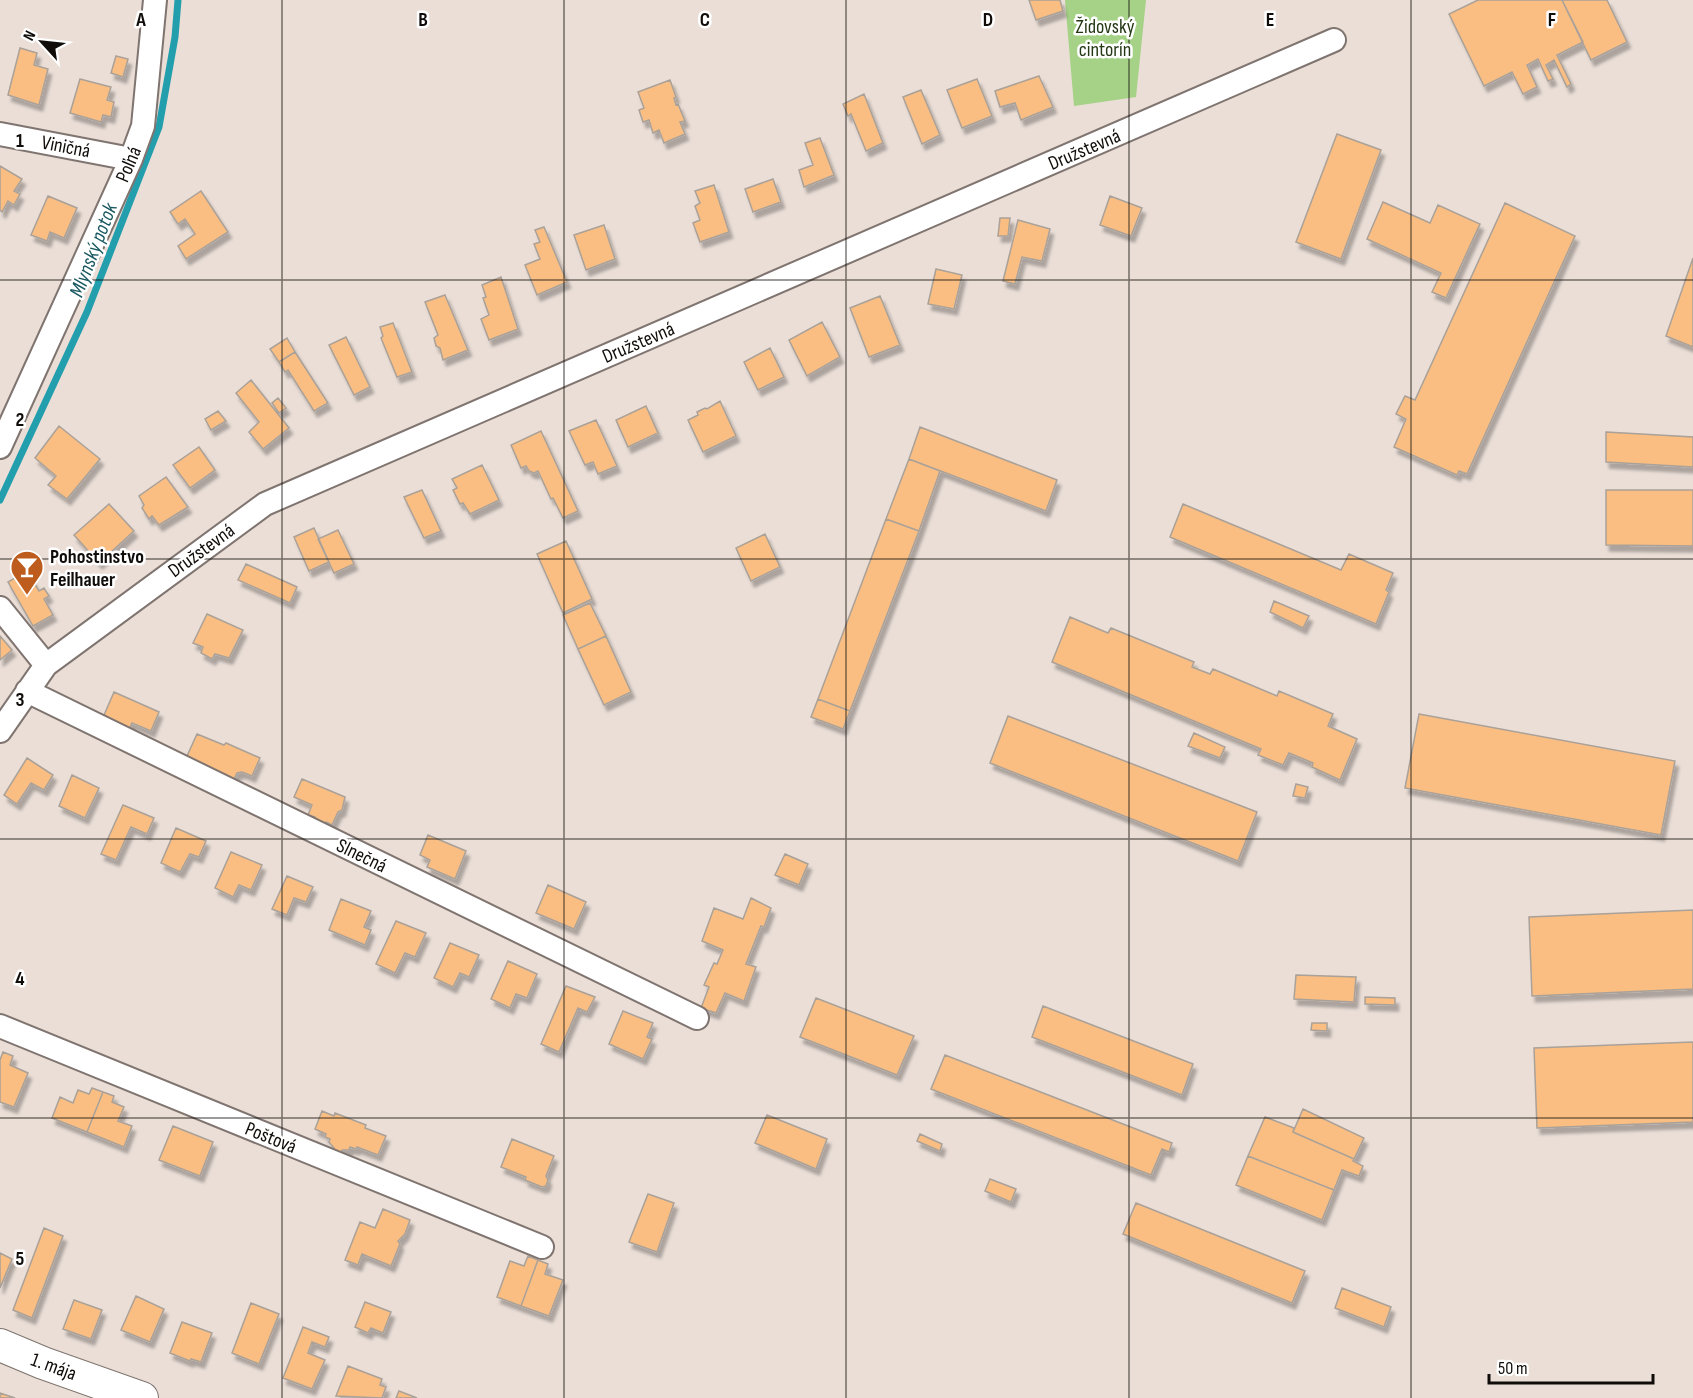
<svg xmlns="http://www.w3.org/2000/svg" width="1693" height="1398" font-family="'Sofia Sans Condensed',sans-serif">
	<style>
		.green { fill: #a5d286 }
		.lines { fill: none; stroke-linecap: round; stroke-linejoin: round }
		.stream { stroke: #239eac; stroke-width: 7 }
		.building { fill: #fabe83; stroke: #aaa198; stroke-width: 1.5; filter: url(#shadow) }
		.street-casing { stroke: #7f746f; stroke-width: 26 }
		.secondary-casing { stroke: #7f746f; stroke-width: 34 }
		.street { stroke: #fff; stroke-width: 22 }
		.secondary { stroke: #fff; stroke-width: 32 }
		.grid { fill: none; stroke: #100c0a; stroke-width: 1.5; stroke-opacity: 0.55 }
		.labels { text-anchor: middle; stroke-width: 5; stroke-linejoin: round; paint-order: stroke }
		.park-label { font-size: 20px; fill: #243815; stroke: #fff }
		.street-label { font-size: 20px; fill: #100c0a; stroke: #fff }
		.poi-label { font-size: 20px; font-weight: bold; fill: #100c0a; stroke: #fff; text-anchor: start }
		.water-label { font-size: 21px; font-style: italic; fill: #195860; stroke: #fff }
		.grid-label { font-size: 20px; text-anchor: middle; font-weight: bold; fill: #100c0a; stroke: #fff; stroke-width: 5; stroke-linejoin: round; paint-order: stroke }
	</style>
	<defs>
		<filter id="shadow"><feDropShadow dx="3.5" dy="6" stdDeviation="1.5" flood-color="#0004"/></filter>
	</defs>
	<rect width="100%" height="100%" fill="#eaded7"/>
	<!-- green -->
	<path class="green" d="M1065 0H1146L1136 97 1074 106Z"/>
	<g class="lines">
		<!-- stream -->
		<path class="stream" d="M0 500 87 312 159 127 175 37 178 0"/>
	</g>
	<!-- building -->
	<path class="building" d="M1029 0H1060L1063 11 1036 20Z
		M1478 0H1562L1583 42 1557 55 1571 84 1567 87 1554 60 1546 65 1553 79 1548 81 1538 59 1527 65 1537 87 1523 94 1512 72 1484 86 1449 14Z
		M1562 0H1607L1627 42 1591 60Z
		M20 48 37 53 34 65 48 69 39 105 8 95Z
		M116 56 128 59 123 77 111 73Z
		M1039 76 1053 107 1021 120 1015 103 1000 107 995 91Z
		M80 79 111 87 107 100 114 102 111 117 103 115 101 122 70 113Z
		M977 79 992 116 962 128 947 90Z
		M670 80 676 97 674 98 676 105 678 104 685 121 680 122 685 134 664 143 659 130 653 133 649 120 643 122 639 110 644 108 638 92Z
		M921 90 940 135 922 144 903 97Z
		M864 94 883 143 866 151 851 114 848 116 843 104Z
		M1337 134 1381 150 1341 259 1296 242Z
		M820 138 834 175 804 187 799 170 813 165 805 143Z
		M0 166 22 179 14 191 20 194 14 205 8 201 2 212 0 210Z
		M773 179 781 202 753 212 745 189Z
		M714 185 729 232 700 242 693 223 700 220 695 206 700 203 695 191Z
		M201 191 228 232 186 259 178 246 195 234 185 219 178 224 170 212Z
		M48 196 77 208 64 238 50 232 47 241 31 235Z
		M1110 196 1142 208 1131 236 1100 225Z
		M1383 202 1430 223 1438 205 1480 224 1446 298 1432 292 1441 273 1367 239Z
		M1505 203 1575 236 1467 474 1459 471 1457 475 1394 447 1406 419 1396 414 1405 396 1415 400Z
		M1000 218H1010L1008 236H998Z
		M1018 220 1050 229 1042 261 1022 257 1015 284 1003 281Z
		M604 225 615 259 586 270 574 235Z
		M544 227 567 282 537 295 525 265 540 259 534 244 540 242 535 230Z
		M1693 258V347L1666 336Z
		M936 269 962 275 954 309 928 304Z
		M501 277 518 329 489 340 481 319 489 315 483 298 486 297 482 285Z
		M445 295 468 350 443 360 440 348 436 346 434 338 438 335 425 302Z
		M880 296 900 345 869 357 850 308Z
		M822 322 840 357 807 376 789 340Z
		M393 323 412 372 397 377 381 338 383 336 380 327Z
		M346 337 370 387 354 395 329 345Z
		M287 338 295 352 279 362 270 349Z
		M770 348 784 377 758 390 744 362Z
		M295 352 328 403 314 411 288 370 285 372 279 362Z
		M251 380 289 428 263 449 249 432 259 422 236 393Z
		M278 398 286 408 279 413 272 403Z
		M720 401 736 436 703 452 688 420 698 415 697 412 705 408 707 409Z
		M646 406 658 433 628 447 616 420Z
		M218 411 226 421 211 430 205 419Z
		M596 420 617 466 598 474 593 462 585 465 569 431Z
		M59 426 100 459 67 499 48 485 56 476 35 458Z
		M920 427 1057 480 1046 511 909 459Z
		M541 431 578 511 563 518 553 498 551 499 538 471 534 473 529 471 526 466 521 468 511 445Z
		M1606 432 1693 437V467L1606 462Z
		M199 447 215 470 190 488 173 465Z
		M909 459 940 471 919 531 886 519Z
		M482 465 499 500 470 514 463 503 460 504 453 490 457 488 452 479Z
		M166 477 188 507 159 525 152 516 149 519 142 508 144 505 139 496Z
		M422 490 441 531 424 538 404 497Z
		M1606 490H1693V546L1606 545Z
		M109 504 134 531 99 563 74 535Z
		M1183 504 1341 570 1349 554 1393 573 1386 590 1389 592 1376 624 1170 537Z
		M886 519 919 531 850 711 818 699Z
		M314 528 329 562 309 571 294 537Z
		M338 530 354 564 334 573 318 539Z
		M765 534 780 567 751 581 736 548Z
		M566 541 592 599 563 613 537 554Z
		M246 564 297 587 290 603 238 580Z
		M27 571 39 591 44 588 49 596 44 599 53 615 33 626 8 582Z
		M1274 601 1309 616 1303 628 1270 612Z
		M590 603 606 636 578 649 563 615Z
		M207 614 243 630 229 658 215 654 212 659 201 653 203 647 193 643Z
		M1070 617 1108 633 1111 628 1194 662 1192 667 1210 674 1213 669 1277 696 1279 691 1333 714 1328 726 1357 739 1340 780 1312 767 1313 763 1289 753 1283 765 1258 755 1261 749 1052 662Z
		M0 636 12 650 0 660Z
		M606 636 631 692 604 705 578 649Z
		M114 692 159 712 151 731 132 723 127 733 101 722Z
		M818 699 850 711 843 729 811 717Z
		M1419 714 1675 761 1661 835 1405 788Z
		M1008 716 1257 812 1238 861 990 763Z
		M1194 733 1225 747 1220 758 1188 746Z
		M197 734 224 745 226 743 260 758 252 776 242 772 237 773 231 786 182 767Z
		M27 758 53 775 44 790 31 783 17 804 4 795Z
		M72 775 99 788 85 818 59 806Z
		M302 779 345 797 342 810 338 812 332 825 326 822 324 825 314 821 315 817 308 815 312 805 294 797Z
		M1296 784 1308 787 1305 798 1293 796Z
		M123 805 154 818 147 834 131 827 116 860 101 854Z
		M176 828 206 841 199 857 190 854 180 872 161 863Z
		M428 835 466 851 455 879 427 867 430 860 420 855Z
		M231 852 262 865 251 890 239 885 233 897 215 888Z
		M785 854 808 864 799 885 775 875Z
		M287 876 313 887 306 902 294 898 287 915 272 909Z
		M548 885 586 902 574 929 536 913Z
		M751 898 771 908 764 927 761 926 746 964 756 967 744 1001 725 993 716 1013 701 1008 709 987 704 985 714 963 717 964 723 950 702 941 714 908 743 919Z
		M341 899 371 911 364 927 371 930 365 945 329 930Z
		M1693 910V989L1532 996 1529 917Z
		M396 921 426 933 415 957 405 953 395 973 376 964Z
		M450 943 479 955 469 977 460 973 453 987 434 978Z
		M508 961 537 974 527 998 516 994 510 1008 491 999Z
		M1296 975 1356 977 1354 1002 1294 999Z
		M566 986 595 997 587 1012 578 1008 559 1052 541 1044Z
		M1365 997 1395 998V1005L1365 1004Z
		M816 998 914 1036 897 1075 800 1037Z
		M1043 1006 1193 1064 1182 1095 1032 1037Z
		M623 1011 653 1023 647 1037 652 1039 643 1059 609 1044Z
		M1312 1023H1327V1031L1311 1030Z
		M1693 1042V1122L1537 1128 1534 1048Z
		M3 1052 13 1056 10 1065 28 1073 14 1107 0 1102V1060Z
		M945 1055 1172 1143 1169 1152 1162 1149 1151 1175 931 1089Z
		M92 1088 103 1092 87 1132 52 1118 60 1097 73 1103 78 1090 89 1094Z
		M103 1092 114 1096 112 1102 124 1107 118 1121 132 1126 124 1147 87 1132Z
		M1303 1109 1364 1138 1354 1159 1293 1132Z
		M322 1111 334 1116 335 1113 366 1125 365 1128 386 1136 378 1155 357 1147 356 1149 350 1147 349 1150H342L340 1153 333 1150 334 1148 329 1142 330 1139 325 1137 326 1134 315 1129Z
		M767 1115 827 1139 816 1169 755 1143Z
		M1265 1117 1294 1128 1293 1132 1354 1159 1353 1161 1363 1166 1359 1176 1342 1170 1334 1190 1248 1156Z
		M173 1126 213 1142 200 1176 159 1160Z
		M920 1134 942 1144 940 1151 917 1141Z
		M512 1139 554 1156 546 1176 548 1180 546 1186 542 1187 525 1180 526 1177 501 1167Z
		M1248 1156 1334 1190 1322 1220 1236 1185Z
		M990 1179 1016 1189 1011 1202 985 1191Z
		M648 1194 674 1203 657 1252 629 1242Z
		M1136 1203 1305 1271 1292 1303 1123 1234Z
		M383 1209 410 1220 405 1234 398 1241 400 1244 391 1266 362 1254 358 1265 345 1260 360 1222 375 1228Z
		M44 1228 63 1236 32 1318 13 1310Z
		M0 1253 12 1259 0 1288Z
		M528 1256 538 1260 521 1306 497 1297 510 1261 524 1266Z
		M538 1260 548 1264 545 1274 563 1280 549 1316 521 1306Z
		M1342 1288 1391 1307 1384 1327 1335 1308Z
		M136 1296 164 1309 150 1342 121 1330Z
		M74 1300 102 1310 91 1339 63 1329Z
		M365 1302 391 1312 383 1333 371 1328 368 1333 355 1327Z
		M251 1303 279 1314 259 1364 232 1353Z
		M182 1322 212 1333 201 1362 191 1359 190 1361 170 1353Z
		M303 1327 329 1337 325 1347 312 1342 308 1353 325 1360 312 1389 283 1378Z
		M348 1366 382 1379 380 1385 386 1387 382 1398 336 1396Z
		M399 1391 417 1398H396Z
		M0 1393 15 1398H0Z"/>
	<g class="lines">
		<!-- street casing -->
		<g class="street-casing">
			<path id="street" d="M0 134 131 159
				M0 447 131 159 143 126 155 0
				M0 608 46 665
				M27 691 697 1018
				M0 731 46 665 265 504 1334 40
				M0 1026 542 1247"/>
		</g>
		<!-- secondary casing -->
		<g class="secondary-casing">
			<path id="secondary" d="M0 1345 43 1363 142 1398"/>
		</g>
		<!-- street -->
		<use href="#street" class="street"/>
		<!-- secondary -->
		<use href="#secondary" class="secondary"/>
	</g>
	<!-- grid -->
	<path class="grid" d="M282 0V1398M564 0V1398M846 0V1398M1129 0V1398M1411 0V1398M0 280H1693M0 559H1693M0 839H1693M0 1118H1693"/>
	<!-- icons -->
	<defs>
		<g id="bar-pin" transform="scale(1.725)"><path d="M0 17L-7.5 6A9.5 9.5 0 1 1 7.5 6Z" fill="#bd5c1c" stroke="#fff"/><path d="M-6-5H6L.8 .8V4.5H3.5V6h-7V4.5H-.8V.8Z" fill="#fff"/></g>
	</defs>
	<g fill-rule="evenodd">
		<use href="#bar-pin" x="27" y="567"/>
	</g>
	<g class="labels">
		<!-- park labels -->
		<g class="park-label">
			<text x="1105" y="33">Židovský<tspan x="1105" dy="23">cintorín</tspan></text>
		</g>
		<!-- street labels -->
		<g class="street-label">
			<text transform="translate(66 146) rotate(11)" y="7">Viničná</text>
			<text transform="translate(1084 149) rotate(-23)" y="7">Družstevná</text>
			<text transform="translate(128 164) rotate(-67)" y="7">Poľná</text>
			<text transform="translate(638 342) rotate(-23)" y="7">Družstevná</text>
			<text transform="translate(201 550) rotate(-36)" y="7">Družstevná</text>
			<text transform="translate(362 855) rotate(26)" y="7">Slnečná</text>
			<text transform="translate(271 1137) rotate(22)" y="7">Poštová</text>
			<text transform="translate(54 1366) rotate(20)" y="7">1. mája</text>
		</g>
		<!-- poi labels -->
		<g class="poi-label">
			<text x="50" y="563">Pohostinstvo<tspan x="50" dy="23">Feilhauer</tspan></text>
		</g>
		<!-- water labels -->
		<g class="water-label">
			<text transform="translate(93 250) rotate(-69)" y="7">Mlynský potok</text>
		</g>
	</g>
	<g class="grid-label">
		<text x="141" y="26">A</text>
		<text x="423" y="26">B</text>
		<text x="705" y="26">C</text>
		<text x="988" y="26">D</text>
		<text x="1270" y="26">E</text>
		<text x="1552" y="26">F</text>
		<text x="20" y="147">1</text>
		<text x="20" y="426">2</text>
		<text x="20" y="706">3</text>
		<text x="20" y="985">4</text>
		<text x="20" y="1265">5</text>
	</g>
	<!-- north arrow -->
	<g transform="translate(42 42) rotate(297)" stroke="#ffffff" stroke-width="4.5" paint-order="stroke">
	<path d="M0-4.5L10 22L0 15L-10 22Z" fill="#100c0a"/>
	<text y="-9" font-size="16" font-weight="bold" text-anchor="middle" fill="#100c0a">N</text>
	</g>
	<!-- scale -->
	<path d="M1489 1374v9h164v-9" fill="none" stroke="#100c0a" stroke-width="3"/>
	<text x="1498" y="1374" font-size="18" fill="#100c0a" stroke="#ffffff" stroke-width="4.5" paint-order="stroke">50 m</text>
</svg>
